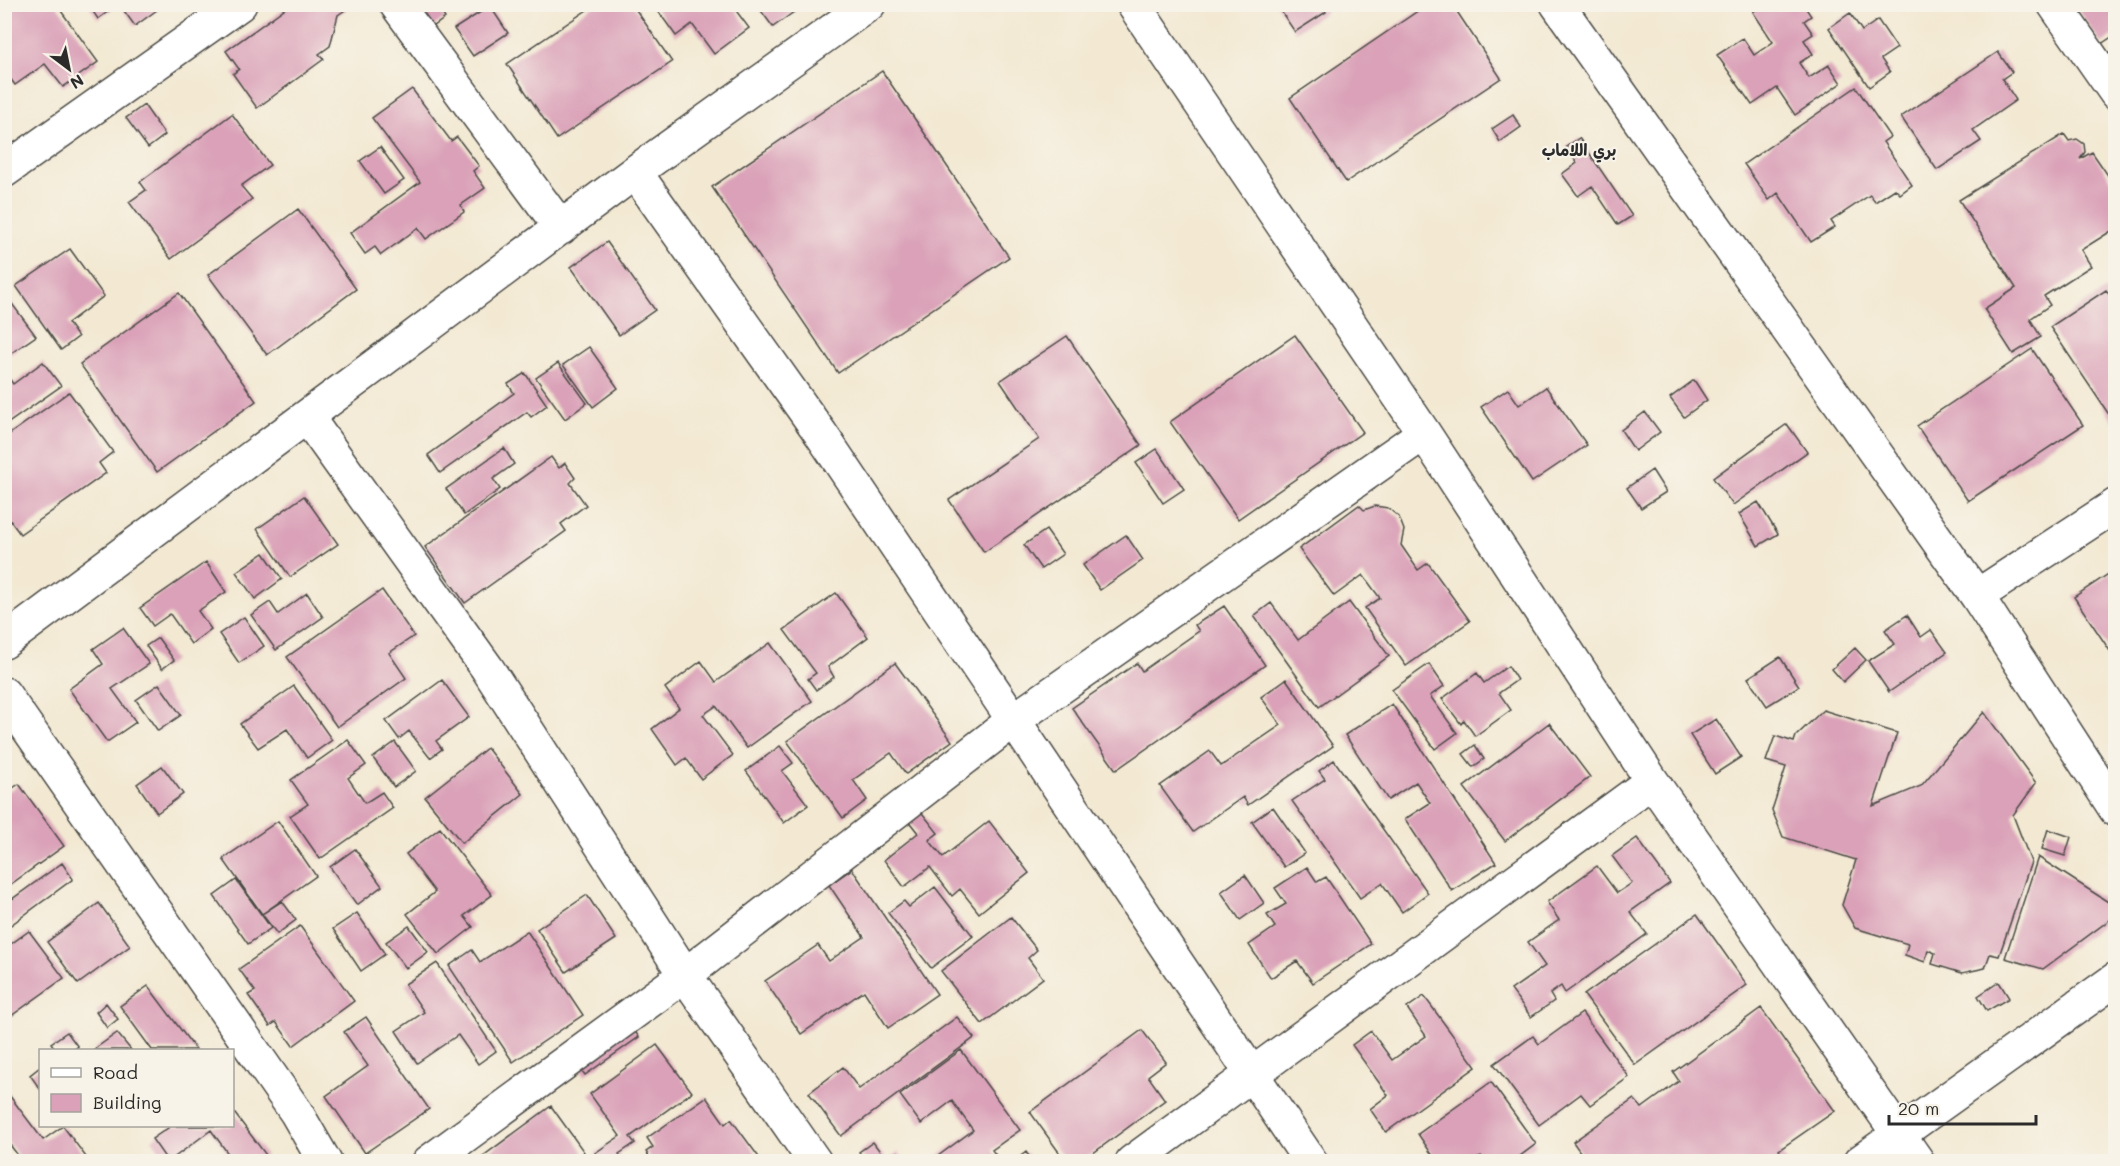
<svg xmlns="http://www.w3.org/2000/svg" width="2120" height="1166" font-family="Mali,'Playpen Sans Arabic',sans-serif">
	<style>
		.building { fill: #daa1b8 }
		.lines { fill: none; stroke-linecap: round; stroke-linejoin: round }
		.minor-casing { stroke: #494844; stroke-width: 36 }
		.minor { stroke: #fff; stroke-width: 33 }
		.labels { text-anchor: middle; stroke-width: 4.5; stroke-linejoin: round; paint-order: stroke }
		.neighbourhood-label { font-size: 16px; font-weight: bold; fill: #2b2b2b; stroke: #f7f3e8 }
	</style>
	<rect width="100%" height="100%" fill="#f7f3e8"/>
	<filter id="ink" filterUnits="userSpaceOnUse"><feTurbulence type="fractalNoise" baseFrequency=".0167" numOctaves="2"/><feDisplacementMap in="SourceGraphic" scale="12" xChannelSelector="R" yChannelSelector="G"/><feConvolveMatrix kernelMatrix="1 2 1 2 8 2 1 2 1" color-interpolation-filters="sRGB"/></filter>
	<filter id="wash" filterUnits="userSpaceOnUse"><feTurbulence type="fractalNoise" baseFrequency=".008" numOctaves="4" result="noise"/><feDisplacementMap in="SourceGraphic" scale="24" xChannelSelector="R" yChannelSelector="G"/><feGaussianBlur stdDeviation="1.35" result="paint"/><feColorMatrix in="noise" values="0 0 0 0 0 0 0 0 0 0 0 0 0 0 0 0 0 1.4 0 .05"/><feComposite in="paint" operator="in"/></filter>
	<g filter="url(#wash)">
		<rect width="100%" height="100%" fill="#f3e9d3"/>
		<g id="blocks">
			<!-- building -->
			<path class="building" d="M4 4H56L98 62 63 87 45 64 15 85 4 70Z
				M88 4H118L98 19Z
				M119 4H165L135 26Z
				M291 4H346L348 8 338 15 330 46 319 54 324 59 257 108 233 74 239 69 226 51Z
				M413 4H436L445 18 430 29Z
				M596 4H632L672 62 557 139 507 64Z
				M653 4H731L749 28 714 54 692 24 676 36Z
				M756 4H805L773 27Z
				M1276 4H1321L1326 12 1295 32Z
				M1428 4H1452L1501 78 1346 182 1290 98Z
				M1765 4H1803L1811 16 1804 21 1813 34 1804 40 1813 54 1799 63 1809 78 1829 65 1841 83 1795 115 1777 88 1752 105 1717 55 1743 38 1754 55 1773 42 1753 12Z
				M2075 4H2116V34L2101 44Z
				M490 6 508 33 473 56 454 29Z
				M1850 13 1862 31 1878 20 1897 48 1881 59 1890 72 1869 87 1829 28Z
				M1998 52 2012 72 2002 79 2016 100 1973 130 1981 141 1937 170 1901 117Z
				M882 71 1009 257 838 373 712 187Z
				M1856 87 1890 137 1883 142 1912 185 1900 194 1895 189 1875 202 1870 195 1831 221 1835 227 1811 242 1778 193 1769 200 1744 164Z
				M412 89 451 141 457 137 479 166 473 171 485 188 461 205 464 212 426 239 418 228 381 255 375 247 365 254 350 233 420 182 372 118Z
				M144 105 165 135 148 148 126 118Z
				M232 114 270 165 241 186 252 199 171 259 129 202 146 190 140 182Z
				M1513 115 1521 127 1500 142 1492 129Z
				M2064 134 2069 141 2077 139 2084 144 2085 152 2080 159 2092 152 2116 187V228L2081 250 2091 266 2044 296 2050 305 2030 319 2041 337 2013 354 1984 309 2016 288 1959 200Z
				M1579 138 1632 216 1618 225 1592 186 1578 196 1562 174 1577 163 1566 147Z
				M380 147 404 180 384 194 360 161Z
				M298 209 356 289 267 355 208 275Z
				M607 242 655 310 619 335 571 267Z
				M70 249 104 296 68 323 78 337 61 350 16 286Z
				M2106 290 2116 304V425L2050 327Z
				M4 293 36 336 4 358Z
				M179 293 256 401 157 472 80 364Z
				M1295 335 1363 432 1238 519 1170 422Z
				M1067 336 1141 445 984 552 949 500 1039 439 1000 381Z
				M589 347 618 388 593 407 563 365Z
				M2032 349 2083 425 1968 501 1917 426Z
				M43 362 61 386 4 426V371L13 384Z
				M558 363 587 403 565 419 536 378Z
				M525 373 547 405 531 417 527 412 440 473 428 455 514 393 508 384Z
				M1694 380 1707 400 1684 417 1670 398Z
				M1546 387 1587 445 1532 482 1481 407 1508 389 1519 405Z
				M69 392 113 452 99 463 106 473 20 534 4 512V438Z
				M1645 412 1660 432 1635 451 1621 430Z
				M1787 424 1807 452 1733 505 1713 478Z
				M504 448 514 464 493 479 500 489 464 515 446 489Z
				M1157 449 1184 489 1163 503 1136 463Z
				M551 457 559 468 565 463 575 478 570 483 586 505 561 524 566 531 465 603 425 547Z
				M1652 470 1666 492 1641 508 1627 488Z
				M304 496 338 544 290 577 257 529Z
				M1758 502 1778 534 1758 546 1739 514Z
				M1359 505 1364 510 1375 506 1388 508 1399 517 1404 530 1401 545 1418 570 1428 563 1470 621 1406 666 1365 608 1380 598 1363 575 1334 596 1299 549Z
				M1046 530 1063 554 1041 569 1024 545Z
				M1126 535 1143 560 1100 590 1083 565Z
				M264 553 282 579 255 599 236 572Z
				M206 562 226 592 198 611 211 629 191 644 170 614 153 626 140 608Z
				M2116 569V660L2074 597Z
				M382 590 414 636 389 653 406 678 337 727 287 657Z
				M307 593 323 617 276 650 251 615 270 602 278 614Z
				M836 593 868 637 828 667 834 677 816 690 808 679 816 673 784 630Z
				M1349 602 1389 656 1319 707 1254 616 1271 603 1298 640Z
				M1224 606 1265 665 1116 770 1072 708 1137 663 1142 671 1199 631 1195 625Z
				M1907 615 1921 637 1931 630 1947 652 1889 692 1868 661 1895 644 1885 630Z
				M244 617 264 646 239 663 219 634Z
				M123 628 149 664 112 689 136 722 107 742 69 689 103 664 93 649Z
				M158 638 174 660 162 669 146 646Z
				M770 643 812 701 747 748 716 706 703 715 733 755 701 779 686 758 677 765 652 729 679 708 665 688 701 661 716 682Z
				M1855 648 1866 660 1843 682 1832 669Z
				M1780 657 1799 686 1767 706 1748 678Z
				M895 663 952 741 906 774 891 753 853 780 867 800 843 818 787 741Z
				M1429 664 1444 686 1430 696 1457 733 1435 749 1392 690Z
				M1508 666 1517 680 1499 693 1511 710 1475 736 1464 720 1461 724 1442 699 1477 673 1484 683Z
				M1286 679 1333 746 1248 805 1243 797 1193 832 1160 786 1210 751 1221 766 1281 725 1261 697Z
				M442 680 469 717 436 741 442 749 430 758 409 731 399 739 386 721Z
				M159 684 181 715 158 731 136 700Z
				M294 686 332 740 307 758 287 729 258 748 240 724Z
				M1392 704 1496 863 1452 891 1405 819 1430 803 1416 782 1388 800 1345 735Z
				M1823 710 1897 733 1873 806 1921 786 1984 712 2036 783 2013 815 2031 862 1999 956 1990 954 1985 968 1962 973 1932 964 1935 953 1928 950 1925 962 1905 955 1908 944 1855 928 1842 905 1856 860 1783 837 1772 810 1786 767 1766 761 1775 736 1794 742 1796 736Z
				M1716 719 1741 757 1715 774 1690 735Z
				M1549 723 1590 777 1505 841 1464 787Z
				M348 740 366 765 348 778 365 803 382 792 393 808 320 859 290 816 308 804 291 780Z
				M395 742 416 771 394 787 373 758Z
				M1475 745 1484 759 1473 767 1463 754Z
				M780 746 793 763 782 771 808 805 784 823 746 771Z
				M487 748 523 794 462 843 425 797Z
				M1334 760 1428 893 1402 912 1382 883 1360 898 1292 801 1325 779 1319 771Z
				M162 766 183 794 157 813 137 784Z
				M19 784 64 846 4 889V794Z
				M1273 807 1305 853 1284 867 1252 822Z
				M919 809 938 833 929 840 943 857 989 821 1029 873 979 913 960 889 952 896 930 867 904 887 884 860 918 833 907 819Z
				M278 821 316 876 262 914 223 859Z
				M440 828 492 895 464 916 473 927 438 954 407 914 435 892 406 854Z
				M2048 829 2071 837 2065 856 2042 849Z
				M1637 838 1670 883 1630 912 1647 934 1565 993 1561 986 1550 994 1554 1001 1531 1017 1511 990 1545 966 1528 942 1559 920 1547 902 1597 866 1617 893 1632 883 1612 856Z
				M355 849 382 886 357 905 330 867Z
				M2038 857 2116 907V915L2043 969 2005 958Z
				M62 863 73 879 4 930V905Z
				M1307 867 1317 882 1326 877 1371 944 1313 983 1297 961 1271 978 1249 945 1275 927 1267 915 1286 904 1275 888Z
				M852 869 937 994 888 1028 864 991 801 1034 765 981 818 945 829 961 864 937 829 885Z
				M1245 875 1264 903 1240 920 1221 892Z
				M236 880 271 928 248 944 214 896Z
				M935 887 973 936 931 968 888 913 904 901 909 907Z
				M587 895 616 939 566 972 537 929Z
				M282 901 296 920 277 934 262 914Z
				M99 903 130 946 78 984 47 942Z
				M357 913 385 954 361 971 333 929Z
				M1697 914 1747 985 1635 1065 1584 995Z
				M1011 917 1037 950 1028 958 1043 978 982 1024 941 971Z
				M300 926 354 1001 293 1046 276 1022 270 1026 248 995 255 991 239 969Z
				M409 926 428 952 406 968 386 942Z
				M29 931 64 978 4 1021V949Z
				M527 931 583 1015 513 1062 449 966 472 950 480 962Z
				M437 963 496 1051 478 1064 458 1035 417 1063 396 1031 424 1012 405 984Z
				M1999 982 2009 998 1987 1011 1978 996Z
				M148 986 196 1050H152L120 1006Z
				M1424 996 1476 1067 1386 1132 1370 1109 1388 1095 1352 1045 1371 1031 1392 1060 1426 1036 1407 1008Z
				M106 1003 118 1019 107 1028 96 1012Z
				M1761 1008 1835 1111 1779 1150 1787 1162H1587L1573 1142 1634 1099 1642 1108 1679 1081 1673 1072Z
				M1582 1013 1629 1077 1590 1105 1581 1094 1539 1125 1494 1064 1533 1036 1539 1044Z
				M366 1017 429 1109 365 1153 326 1096 368 1066 344 1032Z
				M957 1017 974 1038 841 1136 809 1093 843 1067 859 1089Z
				M628 1022 639 1037 585 1075 574 1060Z
				M1142 1030 1166 1062 1148 1076 1165 1100 1081 1162H1066L1030 1112Z
				M67 1032 78 1047 73 1050H56L51 1043Z
				M117 1033 131 1050H93Z
				M657 1045 692 1092 630 1137 635 1143 619 1154 624 1162H601L595 1153 620 1136 590 1094Z
				M961 1050 1020 1130 992 1150 1001 1162H930L973 1130 952 1101 921 1124 900 1095Z
				M40 1067V1089L30 1075Z
				M1491 1082 1536 1144 1512 1162H1485L1481 1156 1473 1162H1437L1418 1134Z
				M6 1091 43 1140 63 1126 86 1157 79 1162H23L4 1137Z
				M706 1097 725 1124 731 1119 761 1160 653 1162 646 1152 653 1147 647 1138Z
				M551 1106 584 1152 571 1162H475Z
				M232 1110 266 1155 257 1162H234L211 1130 168 1162 152 1139 171 1126H232Z
				M873 1142 887 1161 898 1152 905 1162H866L859 1152Z
				M1026 1152 1033 1162H1013Z"/>
		</g>
	</g>
	<g filter="url(#ink)">
		<use href="#blocks" fill-opacity="0" stroke="#494844" stroke-width="1.5"/>
		<g class="lines">
			<!-- minor casing -->
			<g class="minor-casing">
				<path id="minor" d="M396 4 561 228
					M1133 4 1424 433 1652 781 1918 1162
					M1557 4 1977 596 2116 810
					M2054 4 2116 93
					M4 171 240 4
					M635 172 821 434 1311 1162
					M307 417 487 668 685 975 815 1162
					M1977 596 2116 505
					M4 642 635 172 869 4
					M4 694 296 1112 325 1162
					M429 1162 685 975 1014 720 1424 433
					M1132 1162 1652 781
					M1860 1162 2116 979"/>
			</g>
			<!-- minor -->
			<use href="#minor" class="minor"/>
		</g>
	</g>
	<g class="labels">
		<!-- neighbourhood labels -->
		<g class="neighbourhood-label">
			<text x="1579" y="156">بري اللاماب</text>
		</g>
	</g>
	<!-- margin -->
	<rect width="2120" height="1166" fill="none" stroke="#f7f3e8" stroke-width="24"/>
	<!-- legend -->
	<rect x="39" y="1049" width="195" height="78" fill="#f7f3e8" stroke="#a5a39c" stroke-width="1.5"/>
	<rect x="51" y="1068" width="30" height="9" fill="#ffffff" stroke="#a5a39c" stroke-width="1.5"/>
	<text x="93" y="1079" font-size="18" fill="#2b2b2b">Road</text>
	<rect x="51" y="1094" width="30" height="18" fill="#daa1b8" stroke="#a5a39c" stroke-width="1.5"/>
	<text x="93" y="1109" font-size="18" fill="#2b2b2b">Building</text>
	<!-- north arrow -->
	<g transform="translate(69 69) rotate(148)" stroke="#f7f3e8" stroke-width="4.5" paint-order="stroke">
	<path d="M0-4.5L10 22L0 15L-10 22Z" fill="#2b2b2b"/>
	<text y="-9" font-size="16" font-weight="bold" text-anchor="middle" fill="#2b2b2b">N</text>
	</g>
	<!-- scale -->
	<path d="M1889 1115v9h147v-9" fill="none" stroke="#2b2b2b" stroke-width="3"/>
	<text x="1898" y="1115" font-size="18" fill="#2b2b2b" stroke="#f7f3e8" stroke-width="4.5" paint-order="stroke">20 m</text>
</svg>
